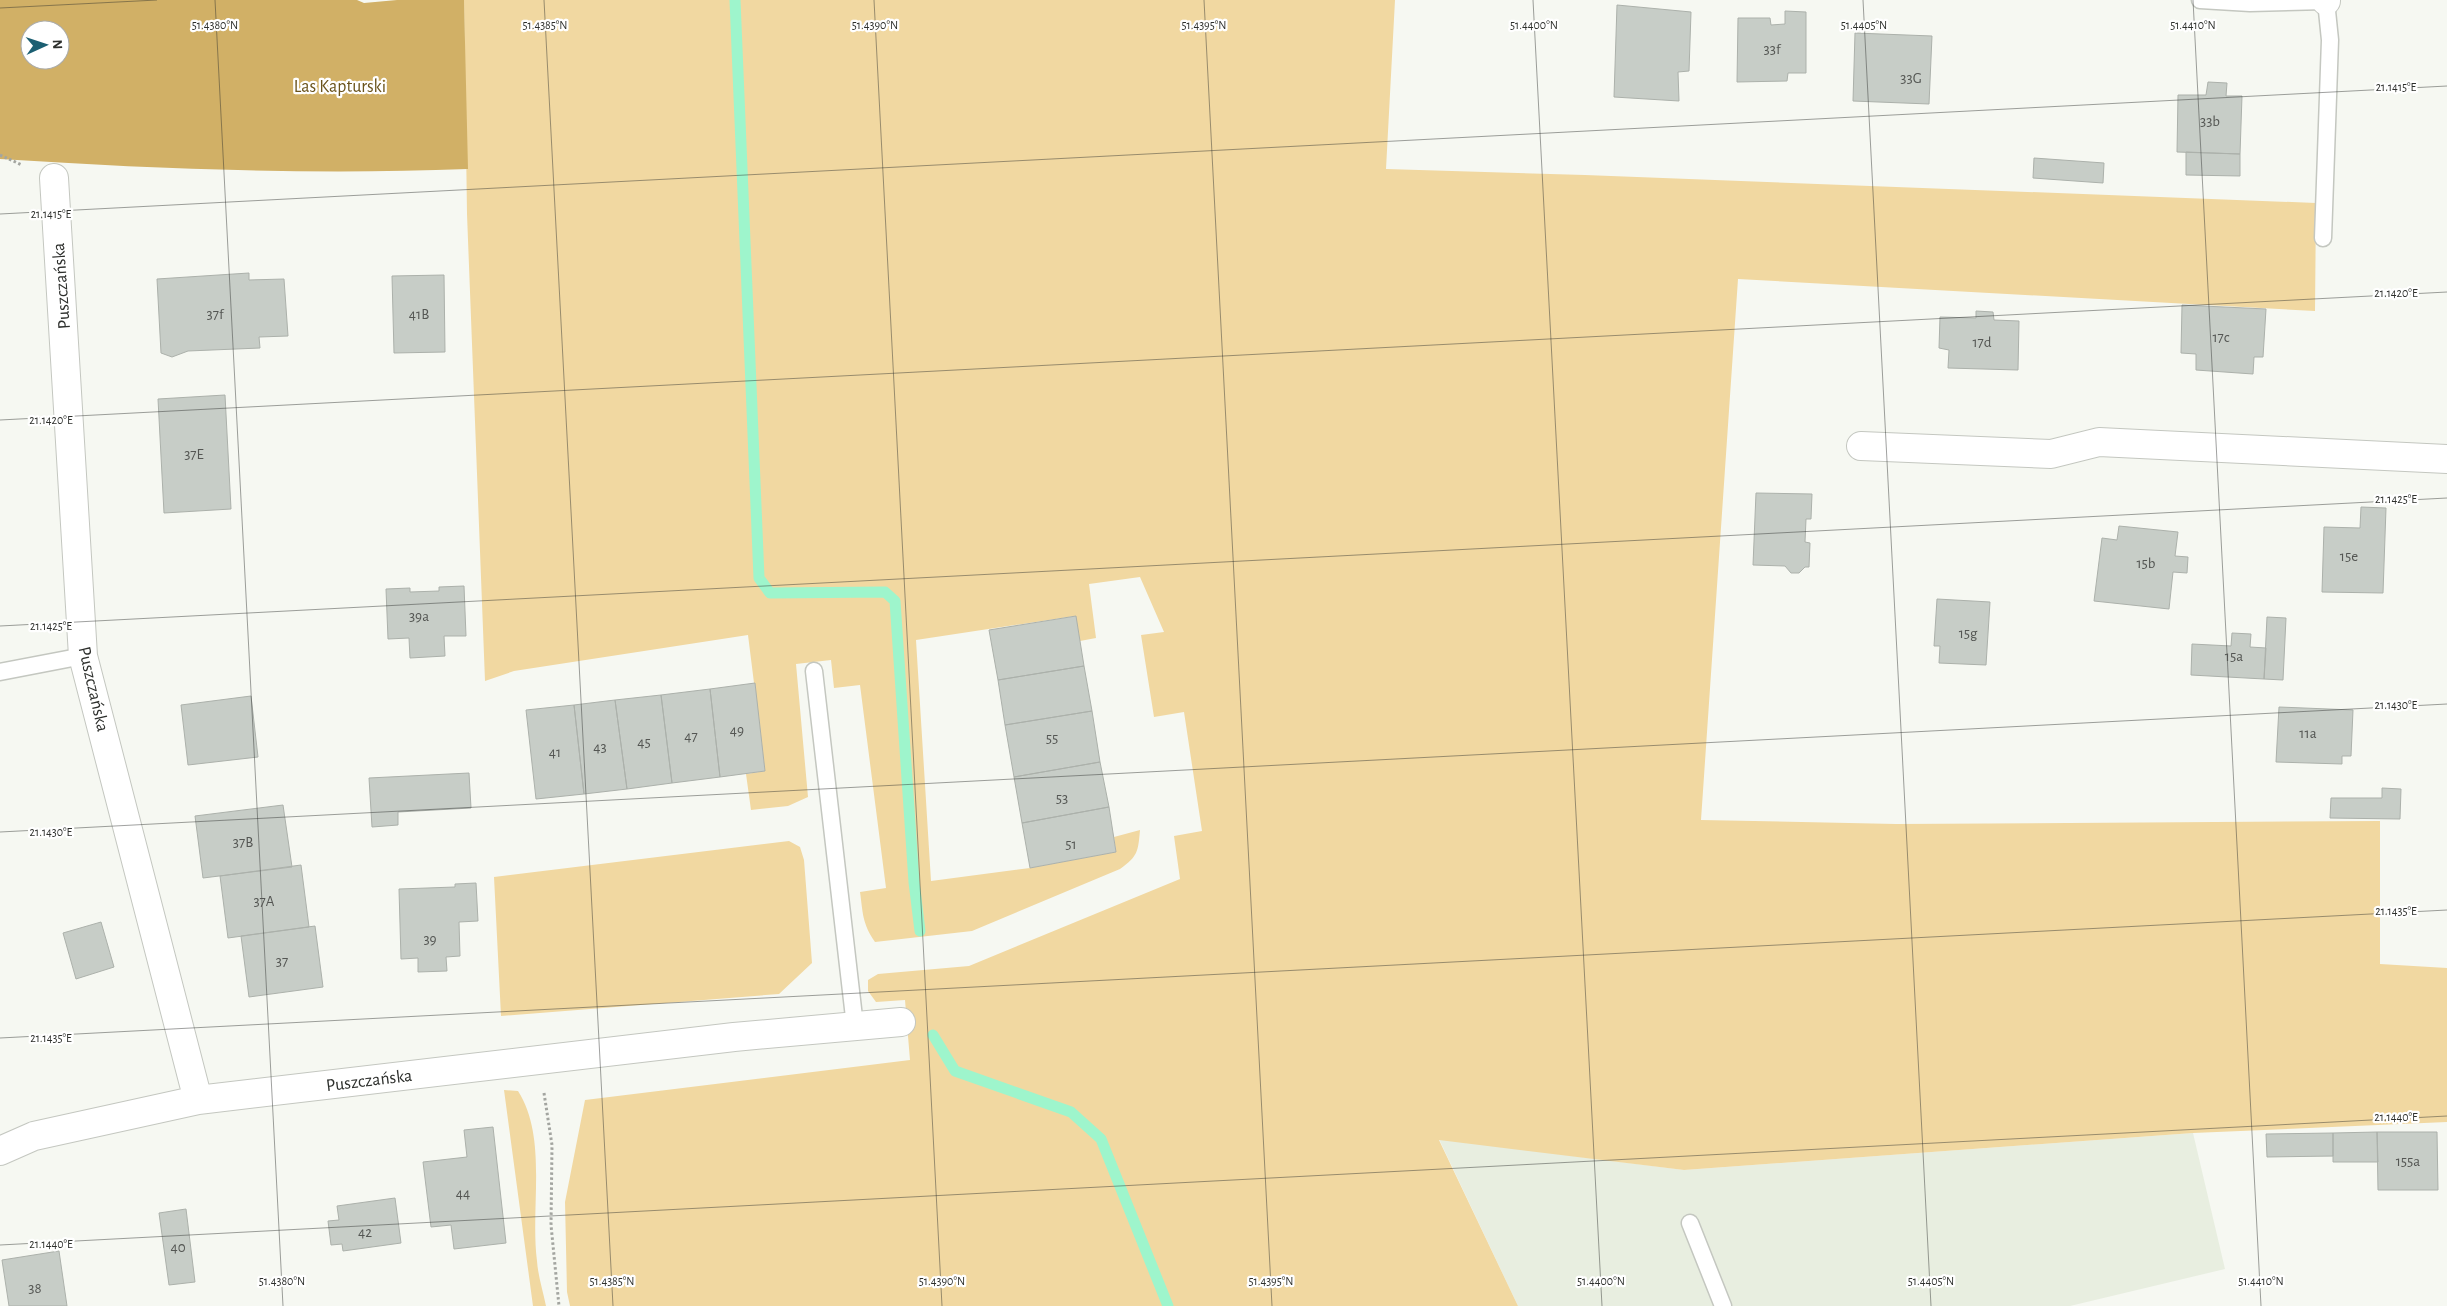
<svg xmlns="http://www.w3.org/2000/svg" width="2447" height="1306" font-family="'Alegreya Sans',sans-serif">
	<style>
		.built { fill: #e8eee0 }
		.green { fill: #f1d8a1 }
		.forest { fill: #d1b066; fill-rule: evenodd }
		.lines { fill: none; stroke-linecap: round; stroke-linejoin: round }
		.stream { stroke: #9ef5cc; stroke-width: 11 }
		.building { fill: #c7cdc7; stroke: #acb1ab }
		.lane-casing { stroke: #c4c7c0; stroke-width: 19 }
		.street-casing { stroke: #c4c7c0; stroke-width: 30 }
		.path { stroke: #a3a5a0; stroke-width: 3; stroke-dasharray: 2.5 2.5; stroke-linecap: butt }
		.lane { stroke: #fff; stroke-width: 16 }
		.street { stroke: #fff; stroke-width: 28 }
		.ticks { fill: none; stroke: #2d2f2c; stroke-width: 1; stroke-opacity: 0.45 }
		.labels { text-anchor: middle; stroke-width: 4.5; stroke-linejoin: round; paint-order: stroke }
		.number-label { font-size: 15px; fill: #545653 }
		.park-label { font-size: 18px; fill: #6a531b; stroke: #fff }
		.street-label { font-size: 18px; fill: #2d2f2c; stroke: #fff }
		.ticks-label { font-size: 12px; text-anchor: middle; fill: #2d2f2c; stroke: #fff; stroke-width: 4.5; stroke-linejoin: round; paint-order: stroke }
	</style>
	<rect width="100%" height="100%" fill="#f6f8f2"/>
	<!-- built -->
	<path class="built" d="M2193 1133 2225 1269 2070 1306H1518L1439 1139 1684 1170Z"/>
	<!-- green -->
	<path class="green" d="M464 0H1395L1386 169 1585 175 2316 203 2315 311 1738 279 1701 820 1896 824 2380 821V964L2447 968V1122L2193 1133 1684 1170 1439 1140 1518 1306H570L567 1292 565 1202 585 1100 910 1060 905 1000 876 1002 868 991V980L878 974 969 966 1180 879 1174 836 1202 831 1184 712 1154 717 1141 635 1164 632 1140 577 1089 584 1096 638 1080 641 1075 616 916 640 931 881 1030 868 1116 852 1114 837 1140 830C1138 852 1138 856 1120 869L972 931 875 942C862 923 863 913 860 892L886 888 860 685 834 688 831 660 796 664 808 797 788 806 751 810 746 774 765 771 748 635 514 671 485 681 467 214Z
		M789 841 800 847 804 860 812 963 779 994 501 1016 494 877Z
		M504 1090 518 1091C548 1138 530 1207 537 1261 538 1276 543 1291 546 1306H533Z"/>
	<!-- forest -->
	<path class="forest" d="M0 0H357L364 3 397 0H464L468 169C312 175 156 169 0 159ZM30 30H60V60H30Z"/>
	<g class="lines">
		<!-- stream -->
		<path class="stream" d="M735 0 759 578 770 593 885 592 895 601 914 882 920 931
			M933 1035 955 1071 1071 1112 1101 1139 1168 1306"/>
	</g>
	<!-- building -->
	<path class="building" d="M1617 5 1691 12 1689 71 1678 72 1679 101 1614 97Z
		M1785 11 1806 12V73H1788L1787 81 1737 82 1738 18H1770L1771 25 1785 24Z
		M1855 33 1932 36 1929 104 1853 101Z
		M2208 82 2227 83 2226 96H2242L2240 154 2177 152 2178 95H2206Z
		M2186 152 2240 154V176L2186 175Z
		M2034 158 2104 163 2103 183 2033 178Z
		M249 273V280L284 279 288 336 259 337 260 348 188 351 172 357 161 353 157 279Z
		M444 275 445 352 394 353 392 276Z
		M2182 305 2266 309 2263 357H2254L2253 374 2196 370V354L2181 353Z
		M1976 311 1993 312 1994 320 2019 321 2018 370 1948 368 1949 350 1939 348 1940 317 1976 318Z
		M225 395 231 509 164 513 158 399Z
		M1756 493 1812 494 1811 519H1806L1805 542 1810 543 1809 567H1805L1799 573H1791L1785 566 1753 565Z
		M2361 507 2386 508 2383 593 2322 592 2324 527 2360 528Z
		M2119 526 2178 532 2175 556 2188 557 2187 573 2173 572 2169 609 2094 601 2102 538 2117 540Z
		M464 586 466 636H444L445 656 410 658 409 638 388 639 386 589 410 588V592L439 591V587Z
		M1937 599 1990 602 1986 665 1939 663 1940 646H1934Z
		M1076 616 1084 666 998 680 989 630Z
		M2267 617 2286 618 2283 680 2264 679Z
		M2232 633 2251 634 2250 647 2266 648 2264 679 2191 675 2192 644 2231 646Z
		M1084 666 1092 711 1005 725 998 680Z
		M755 683 765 771 720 777 710 689Z
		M710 689 720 777 672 783 661 695Z
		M661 695 672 783 627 789 615 700Z
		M251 696 258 757 188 765 181 705Z
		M615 700 627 789 584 794 574 705Z
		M574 705 584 794 536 799 526 710Z
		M2279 707 2353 710 2351 756H2342V764L2276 762Z
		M1092 711 1100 762 1014 777 1005 725Z
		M1100 762 1109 807 1022 823 1014 777Z
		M469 773 471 808 398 812V825L372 827 369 778Z
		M2382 788 2401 789 2400 819 2330 818 2331 798H2382Z
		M283 805 292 867 203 878 195 816Z
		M1109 807 1116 852 1030 868 1022 823Z
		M301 865 309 927 228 938 220 876Z
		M476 883 478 921 459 922 460 956 446 957 447 971 418 972V958L401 959 399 889 455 887V884Z
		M101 922 114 967 76 979 63 933Z
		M315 926 323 987 249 997 241 936Z
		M493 1127 506 1243 454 1249 451 1225 431 1227 423 1162 467 1157 464 1130Z
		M2377 1132H2437L2438 1190H2378Z
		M2377 1132 2378 1162H2333V1133Z
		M2333 1133V1156L2267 1157 2266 1134Z
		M395 1198 401 1243 343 1251 342 1244 331 1245 328 1221 339 1220 337 1206Z
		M186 1209 195 1282 169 1285 159 1213Z
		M59 1251 67 1306H9L2 1260Z"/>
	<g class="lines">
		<!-- lane casing -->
		<g class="lane-casing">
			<path id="lane" d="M2200 0 2250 3 2326 1 2330 40 2323 238
				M814 671 855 1026
				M0 672 83 656
				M1690 1223 1723 1306"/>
		</g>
		<!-- street casing -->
		<g class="street-casing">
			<path id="street" d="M2326 1V0
				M54 178 83 656 198 1100
				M1861 446 2051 454 2099 442 2447 459
				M0 1151 34 1136 198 1100 734 1037 901 1022"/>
		</g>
		<!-- path -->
		<path class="path" d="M0 155 22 165
			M544 1093 552 1145 551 1225 559 1306"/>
		<!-- lane -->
		<use href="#lane" class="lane"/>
		<!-- street -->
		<use href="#street" class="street"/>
	</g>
	<!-- ticks -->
	<path class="ticks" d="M215 0 283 1306M544 0 613 1306M874 0 942 1306M1204 0 1272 1306M1533 0 1602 1306M1863 0 1931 1306M2193 0 2261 1306M0 8 157 0M0 214 2447 86M0 420 2447 292M0 626 2447 498M0 832 2447 704M0 1038 2447 910M0 1245 2447 1116"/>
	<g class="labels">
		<!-- number labels -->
		<g class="number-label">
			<text x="1772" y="54">33f</text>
			<text x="1911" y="83">33G</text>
			<text x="2210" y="126">33b</text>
			<text x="215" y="319">37f</text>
			<text x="419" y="319">41B</text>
			<text x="2221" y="342">17c</text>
			<text x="1982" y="347">17d</text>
			<text x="194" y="459">37E</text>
			<text x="2349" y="561">15e</text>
			<text x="2146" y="568">15b</text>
			<text x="419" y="621">39a</text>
			<text x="1968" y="638">15g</text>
			<text x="2234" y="661">15a</text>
			<text x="737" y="735">49</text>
			<text x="2308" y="738">11a</text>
			<text x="691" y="741">47</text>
			<text x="1052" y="743">55</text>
			<text x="644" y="747">45</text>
			<text x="600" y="752">43</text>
			<text x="555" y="757">41</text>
			<text x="1062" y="803">53</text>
			<text x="243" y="847">37B</text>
			<text x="1071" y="849">51</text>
			<text x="264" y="906">37A</text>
			<text x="430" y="944">39</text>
			<text x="282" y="966">37</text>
			<text x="2408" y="1166">155a</text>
			<text x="463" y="1198">44</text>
			<text x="365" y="1237">42</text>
			<text x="178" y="1252">40</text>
			<text x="35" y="1293">38</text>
		</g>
		<!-- park labels -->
		<g class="park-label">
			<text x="340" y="92">Las Kapturski</text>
		</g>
		<!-- street labels -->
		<g class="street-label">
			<text transform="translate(61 286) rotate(-94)" y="6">Puszczańska</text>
			<text transform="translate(94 689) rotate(77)" y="6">Puszczańska</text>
			<text transform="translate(369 1080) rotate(-7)" y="6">Puszczańska</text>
		</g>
	</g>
	<g class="ticks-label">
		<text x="215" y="29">51.4380°N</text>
		<text x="545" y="29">51.4385°N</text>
		<text x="875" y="29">51.4390°N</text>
		<text x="1204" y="29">51.4395°N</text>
		<text x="1534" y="29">51.4400°N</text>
		<text x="1864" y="29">51.4405°N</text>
		<text x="2193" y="29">51.4410°N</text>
		<text x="2396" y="91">21.1415°E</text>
		<text x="51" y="218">21.1415°E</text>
		<text x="2396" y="297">21.1420°E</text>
		<text x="51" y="424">21.1420°E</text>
		<text x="2396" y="503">21.1425°E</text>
		<text x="51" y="630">21.1425°E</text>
		<text x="2396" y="709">21.1430°E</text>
		<text x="51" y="836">21.1430°E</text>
		<text x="2396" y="915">21.1435°E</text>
		<text x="51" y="1042">21.1435°E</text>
		<text x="2396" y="1121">21.1440°E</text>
		<text x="51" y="1248">21.1440°E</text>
		<text x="282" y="1285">51.4380°N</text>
		<text x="612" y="1285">51.4385°N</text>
		<text x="942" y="1285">51.4390°N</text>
		<text x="1271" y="1285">51.4395°N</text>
		<text x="1601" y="1285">51.4400°N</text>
		<text x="1931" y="1285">51.4405°N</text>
		<text x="2261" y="1285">51.4410°N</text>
	</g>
	<!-- north arrow -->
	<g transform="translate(45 45) rotate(87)"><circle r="24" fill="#ffffff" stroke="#abacab"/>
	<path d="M0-4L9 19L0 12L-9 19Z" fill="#1b5f72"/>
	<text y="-8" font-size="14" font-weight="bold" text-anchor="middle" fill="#2d2f2c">N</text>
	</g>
</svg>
